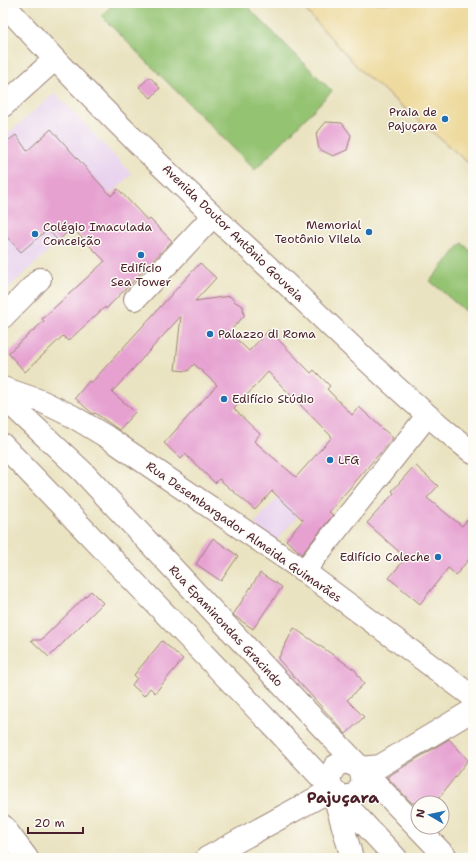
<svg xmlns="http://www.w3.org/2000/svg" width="476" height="861" font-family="'Shantell Sans',sans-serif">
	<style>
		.built { fill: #e8d2ee }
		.green { fill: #94c372; stroke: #6f714e }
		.sand { fill: #eeda9e; stroke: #9c7c64 }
		.building { fill: #e6a1d1; fill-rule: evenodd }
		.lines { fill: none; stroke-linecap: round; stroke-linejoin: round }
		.minor-casing { stroke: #9a8176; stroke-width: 24 }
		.major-casing { stroke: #9a8176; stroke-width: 24 }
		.minor { stroke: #fff; stroke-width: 22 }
		.major { stroke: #fff; stroke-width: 22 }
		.poi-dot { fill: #1f6fb2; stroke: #fdfcf7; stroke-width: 1.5 }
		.labels { text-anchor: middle; stroke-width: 3; stroke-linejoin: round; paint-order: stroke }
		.poi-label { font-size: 12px; fill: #4a1f2b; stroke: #fdfcf7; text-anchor: start }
		.street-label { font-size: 12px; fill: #4a1f2b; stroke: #fdfcf7 }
		.district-label { font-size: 16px; font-weight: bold; fill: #4a1f2b; stroke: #fdfcf7 }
	</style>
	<rect width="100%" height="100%" fill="#fdfcf7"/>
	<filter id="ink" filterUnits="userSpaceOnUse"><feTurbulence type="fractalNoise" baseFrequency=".025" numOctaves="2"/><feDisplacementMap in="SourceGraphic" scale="8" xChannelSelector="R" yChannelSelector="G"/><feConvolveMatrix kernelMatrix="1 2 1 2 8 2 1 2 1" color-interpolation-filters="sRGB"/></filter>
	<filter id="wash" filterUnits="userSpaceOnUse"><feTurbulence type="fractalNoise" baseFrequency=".012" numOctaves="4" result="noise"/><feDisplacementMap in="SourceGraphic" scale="16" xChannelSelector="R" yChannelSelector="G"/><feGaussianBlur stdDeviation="0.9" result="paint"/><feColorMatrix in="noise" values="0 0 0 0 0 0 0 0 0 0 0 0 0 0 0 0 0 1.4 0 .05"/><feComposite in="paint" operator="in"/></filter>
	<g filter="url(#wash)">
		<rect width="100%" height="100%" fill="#eae3c1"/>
		<!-- built -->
		<path class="built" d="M55 93 132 174 3 293V138Z
			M359 407 379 426 275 542 254 524Z"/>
		<!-- green -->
		<path class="green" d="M114 3H244L332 91 255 170 101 16Z
			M462 243 473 253V318L430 281Z"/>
		<!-- sand -->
		<path class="sand" d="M299 3H473V167L361 71Z"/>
		<g id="blocks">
			<!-- building -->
			<path class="building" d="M150 77 160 88 151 98 139 87Z
				M326 122 342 123 351 135 347 150 333 156 319 149 316 134Z
				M51 129 111 196 118 189 148 221 150 219 172 241 106 309 105 307 68 341 63 336 25 372 8 353 44 321 42 319 105 261 72 228 58 241 48 229 21 252 3 233V144L16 135 27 151Z
				M200 263 216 278 195 301 230 296 235 302 243 306 244 316 229 332 249 351 269 330 311 373 314 370 330 386 327 389 352 415 359 407 393 438 329 512 333 515 302 554 286 540 303 520 272 491 255 510 219 479 215 483 185 454 181 459 164 443 217 385 194 364 188 371 175 370 181 316 112 392 135 412 119 430 95 413 94 414 92 413 75 398 89 381 91 383ZM268 372 332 437 296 477 254 441 260 434 234 409Z
				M415 465 438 486 427 498 462 526 473 513V554L456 575 448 568 420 604 389 578 406 558 367 523 394 493 392 491Z
				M213 538 238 556 221 581 196 564Z
				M260 573 282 587 253 629 233 615Z
				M91 591 103 603 49 657 31 640H41Z
				M294 628 355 670 364 684 347 700 364 717 346 734 278 659Z
				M162 641 183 659 155 693 150 688 144 696 132 685 137 678 134 675Z
				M449 739 468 760 435 803H412L387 777Z"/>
		</g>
	</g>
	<g filter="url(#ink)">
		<use href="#blocks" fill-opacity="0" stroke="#9a8176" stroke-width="1"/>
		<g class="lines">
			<!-- minor casing -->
			<g class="minor-casing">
				<path id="minor" d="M3 106 54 60
					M135 299 213 216
					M3 317 40 279
					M3 388 41 401 72 416 107 437 304 571 473 697
					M3 397 82 471 295 699 447 858
					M3 445 273 726 396 858
					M304 571 427 416
					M331 790 345 797 356 794 363 783 360 768 380 766 473 710
					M3 826 27 858
					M207 858 331 790
					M352 858 329 778 335 766 346 762 360 768"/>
			</g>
			<!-- major casing -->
			<g class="major-casing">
				<path id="major" d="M3 3C89 99 183 188 277 275 341 336 404 398 473 453"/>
			</g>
			<!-- minor -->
			<use href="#minor" class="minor"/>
			<!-- major -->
			<use href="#major" class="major"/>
		</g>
	</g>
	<!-- markers -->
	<g class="poi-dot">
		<circle cx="445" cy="119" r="4"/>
		<circle cx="369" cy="232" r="4"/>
		<circle cx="35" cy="234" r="4"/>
		<circle cx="141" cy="255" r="4"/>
		<circle cx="210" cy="334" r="4"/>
		<circle cx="224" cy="399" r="4"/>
		<circle cx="330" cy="460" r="4"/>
		<circle cx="438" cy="557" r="4"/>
	</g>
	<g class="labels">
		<!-- poi labels -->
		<g class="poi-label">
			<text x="437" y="116" text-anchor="end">Praia de<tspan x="437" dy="14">Pajuçara</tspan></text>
			<text x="361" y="229" text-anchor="end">Memorial<tspan x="361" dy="14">Teotônio Vilela</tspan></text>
			<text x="43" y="231">Colégio Imaculada<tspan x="43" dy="14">Conceição</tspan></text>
			<text x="141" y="272" text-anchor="middle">Edifício<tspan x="141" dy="14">Sea Tower</tspan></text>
			<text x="218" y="338">Palazzo di Roma</text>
			<text x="232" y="403">Edifício Stúdio</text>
			<text x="338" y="464">LFG</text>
			<text x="430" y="561" text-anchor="end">Edifício Caleche</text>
		</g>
		<!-- street labels -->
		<g class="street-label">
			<text transform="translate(233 233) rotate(44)" y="4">Avenida Doutor Antônio Gouveia</text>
			<text transform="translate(244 532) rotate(35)" y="4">Rua Desembargador Almeida Guimarães</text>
			<text transform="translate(226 626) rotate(47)" y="4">Rua Epaminondas Gracindo</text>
		</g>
		<!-- district labels -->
		<g class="district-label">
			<text x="343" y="803">Pajuçara</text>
		</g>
	</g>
	<!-- margin -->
	<rect width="476" height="861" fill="none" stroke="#fdfcf7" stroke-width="16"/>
	<!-- north arrow -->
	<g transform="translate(430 815) rotate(279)"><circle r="19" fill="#fdfcf7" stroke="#b5a4a5"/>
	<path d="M0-3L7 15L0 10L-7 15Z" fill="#1f6fb2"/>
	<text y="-6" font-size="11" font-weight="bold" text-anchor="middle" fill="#4a1f2b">N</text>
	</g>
	<!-- scale -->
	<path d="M28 827v6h55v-6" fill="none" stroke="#4a1f2b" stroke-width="2"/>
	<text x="34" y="827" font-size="12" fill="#4a1f2b" stroke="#fdfcf7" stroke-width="3" paint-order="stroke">20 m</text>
</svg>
